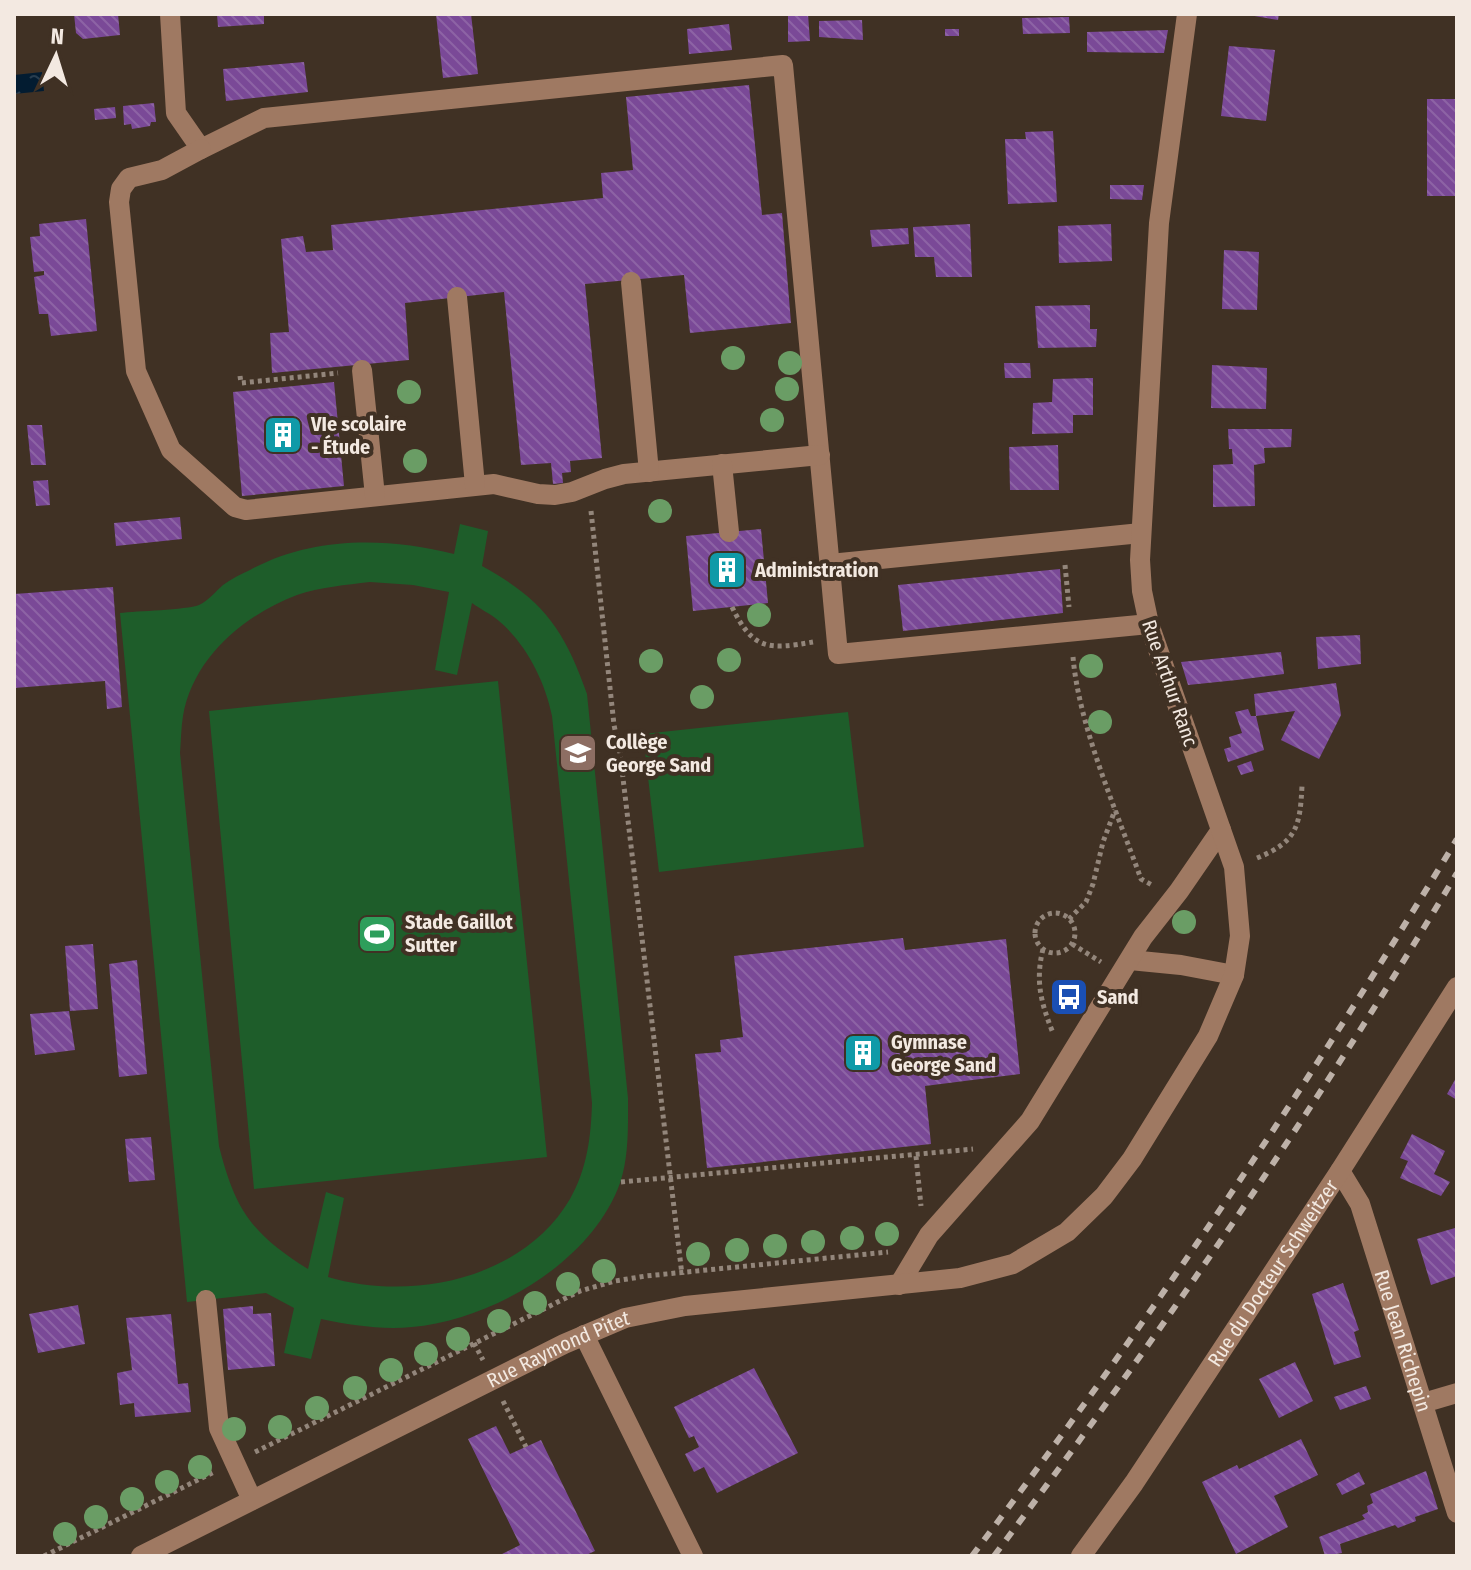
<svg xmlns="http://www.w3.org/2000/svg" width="1471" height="1570" font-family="'Fira Sans Condensed',sans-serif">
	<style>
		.pitch { fill: #1e5d2a; fill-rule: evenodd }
		.water { fill: url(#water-ripples) }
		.building { fill: url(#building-back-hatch) }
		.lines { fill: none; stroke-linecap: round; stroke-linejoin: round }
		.path { stroke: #93867b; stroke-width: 5; stroke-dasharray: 4 4; stroke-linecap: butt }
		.minor { stroke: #9f7962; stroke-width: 20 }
		.rail { stroke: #bdb1a8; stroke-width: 6; stroke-dasharray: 10 10; stroke-linecap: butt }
		.tree { fill: #6a9d65 }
		.labels { text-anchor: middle; stroke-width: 8; stroke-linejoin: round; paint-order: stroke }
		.poi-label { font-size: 20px; font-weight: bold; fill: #f3e9e1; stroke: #403124; text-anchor: start }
		.street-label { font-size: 20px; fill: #f3e9e1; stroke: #403124 }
	</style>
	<defs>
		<pattern id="water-ripples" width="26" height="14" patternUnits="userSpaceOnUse" patternTransform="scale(2)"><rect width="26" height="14" fill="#031c31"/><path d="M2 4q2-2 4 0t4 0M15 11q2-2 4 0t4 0" fill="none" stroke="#283d4f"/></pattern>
		<pattern id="building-back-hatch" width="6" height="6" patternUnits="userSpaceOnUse" patternTransform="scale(2)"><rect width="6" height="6" fill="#7a4997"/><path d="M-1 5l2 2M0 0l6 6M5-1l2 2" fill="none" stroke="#8d63a5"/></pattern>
	</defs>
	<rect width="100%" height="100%" fill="#403124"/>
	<!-- pitch -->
	<path class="pitch" d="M460 524 488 531 482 566C542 599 564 628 587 694L628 1098C628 1126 629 1157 620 1183 592 1262 492 1320 412 1327 382 1330 350 1325 321 1319L311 1359 284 1353 294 1308 266 1293 187 1302 120 613C136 611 186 610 199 605 208 601 216 591 223 585 231 579 241 574 250 570 312 536 387 537 454 554ZM370 582 413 585 449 592 435 670 457 675 472 603C480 609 491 614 499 621 526 644 545 681 552 716L592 1103C591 1137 587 1169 570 1199 523 1279 412 1302 328 1277L344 1198 326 1192 308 1269C252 1234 235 1210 219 1146L180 753C181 741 181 728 183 716 193 658 244 615 297 595 320 587 346 585 370 582Z
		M498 681 547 1157 254 1189 209 711Z
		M848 712 864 847 659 872 643 734Z"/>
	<!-- water -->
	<path class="water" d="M42 72 44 91 14 94V75Z"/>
	<!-- building -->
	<path class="building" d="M74 14H118L120 35 83 39 76 33Z
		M217 14H264V24L218 27Z
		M436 14H471L478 74 443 78Z
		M808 14 810 41 788 42V15Z
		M1243 14H1279L1278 20Z
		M1069 17 1070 33 1023 34 1022 18Z
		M862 20 863 40 819 37V21Z
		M729 24 732 50 689 54 687 29Z
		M945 29H959V36H945Z
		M1168 30 1164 53 1087 52V32Z
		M1229 46 1275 50 1266 121 1221 116Z
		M304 62 308 92 226 101 223 69Z
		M749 85 762 215 782 213 791 323 690 333 684 275 585 284 602 458 570 461 571 472 562 473 563 483 553 484 551 463 521 465 504 292 405 303 409 360 272 373 270 333 289 332 281 239 303 236 306 252 333 250 331 225 603 198 601 173 633 170 626 97Z
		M1427 99H1457V196H1427Z
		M154 103 156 122H151L150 126 132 129 131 124 124 125 123 106Z
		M115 107 116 118 95 120 94 109Z
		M1053 131 1057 202 1008 204 1005 139H1026L1025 132Z
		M1110 185H1144L1142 200 1110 199Z
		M86 219 97 331 51 336 48 314H39L34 277 44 275V271L34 272 30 237 40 236 39 224Z
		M970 224 972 277H936L934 257H915L913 227Z
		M1111 224 1112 261 1059 263 1058 226Z
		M908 228 909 244 872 247 870 230Z
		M1224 250 1259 252 1257 310 1222 309Z
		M1090 305V329H1097L1096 347 1038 348 1035 306Z
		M1004 363H1030L1031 378H1005Z
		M1212 365 1267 368 1266 409 1211 408Z
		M1093 378V415H1073V433L1032 434 1033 403 1052 402 1053 379Z
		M334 382 344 486 242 496 233 392Z
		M27 425H42L46 465H31Z
		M1228 429H1292L1291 447 1264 448 1265 463 1254 465 1255 506 1213 507V465L1233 464 1232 449H1229Z
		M1058 445 1059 490H1010L1009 447Z
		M48 480 50 505 36 506 33 481Z
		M180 517 182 539 116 546 114 523Z
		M761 529 768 603 693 611 686 536Z
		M1060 569 1063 613 903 631 898 585Z
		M113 587 122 707 107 709 105 681 14 688V594Z
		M1360 635 1361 664 1318 669 1316 637Z
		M1281 652 1284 674 1237 680 1188 685 1181 662Z
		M1336 683 1341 715 1319 759 1281 740 1295 711 1256 716 1254 694Z
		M1248 709 1251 716H1256L1264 750 1228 762 1224 749 1231 747 1229 737 1242 733 1235 712Z
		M1251 761 1254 771 1241 775 1237 766Z
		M903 938 905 950 1006 939 1020 1074 925 1086 931 1144 707 1168 695 1054 721 1052 720 1040 743 1037 734 956Z
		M93 944 98 1009 70 1011 65 946Z
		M137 960 147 1074 119 1077 109 964Z
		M69 1011 75 1050 35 1055 30 1014Z
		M1457 1076V1100L1447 1094Z
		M1412 1134 1445 1151 1434 1174 1450 1182 1441 1196 1400 1178 1408 1161 1400 1158Z
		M151 1137 155 1180 129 1182 125 1139Z
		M1455 1228 1457 1276 1431 1285 1417 1239Z
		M1343 1283 1359 1330 1354 1332 1361 1357 1334 1365 1312 1294Z
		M78 1305 85 1344 38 1353 29 1314Z
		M253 1306V1314L271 1313 275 1366 228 1370 223 1309Z
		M171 1314 178 1384 188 1383 191 1412 135 1417 134 1403 120 1405 117 1373 132 1370 126 1318Z
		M1295 1362 1313 1401 1279 1418 1259 1379Z
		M754 1368 798 1453 717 1493 704 1467 694 1472 685 1454 699 1447 694 1436 689 1438 674 1407Z
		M1366 1386 1371 1399 1340 1410 1334 1397Z
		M496 1426 510 1454 541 1440 595 1551 584 1556H498L520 1545 468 1439Z
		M1301 1439 1318 1475 1274 1496 1288 1527 1236 1554 1202 1482 1237 1465 1239 1469Z
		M1426 1471 1438 1509 1415 1517 1416 1521 1398 1528 1395 1525 1340 1544 1342 1553 1325 1556 1319 1537 1365 1519 1362 1515 1368 1512 1367 1506 1373 1503 1370 1494Z
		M1359 1472 1365 1484 1342 1495 1336 1484Z"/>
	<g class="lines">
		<!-- path -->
		<path class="path" d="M240 376 241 383 338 373
			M591 511 614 725 620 753 682 1275
			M1065 565 1069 607
			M732 607C753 650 768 650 813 642
			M1073 657C1079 727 1117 812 1141 879L1152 885
			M1257 858C1297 842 1300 826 1302 786
			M1035 933a20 20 0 1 1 40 0a20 20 0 1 1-40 0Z
			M1069 919 1086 902 1093 884 1103 842 1115 810
			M1072 944 1101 962
			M1043 949C1035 981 1041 1003 1053 1033
			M916 1156 921 1206
			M621 1182 973 1149
			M474 1343 483 1360
			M503 1401 526 1447
			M255 1452 580 1291 615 1281 646 1276 888 1252
			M44 1556 214 1472"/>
		<!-- minor -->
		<g class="minor">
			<path d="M170 14 176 113 201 149 264 118 783 65 838 654 1149 624"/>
			<path d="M201 149 162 170 129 178 121 189 119 202 136 371 171 450 235 507 246 510 494 484 538 494 555 495 572 492 605 479 624 474 820 455"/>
			<path d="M631 282 649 472"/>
			<path d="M457 297 475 485"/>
			<path d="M362 370 375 496"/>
			<path d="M722 464 729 532"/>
			<path d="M830 564 1141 533"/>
			<path d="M1130 960 1181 965 1234 975"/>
			<path id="s1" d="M1340 1171 1360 1204 1457 1513"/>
			<path d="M899 1285 929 1235 1030 1121 1143 937 1179 891 1221 830"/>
			<path d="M206 1300 219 1428 252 1500"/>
			<path d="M584 1335 693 1556"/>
			<path d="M1423 1403 1457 1393"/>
			<path id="s2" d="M141 1556 564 1344 625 1318 685 1306 960 1278 1013 1264 1067 1232 1104 1196 1132 1159 1208 1036 1234 975 1240 936 1234 867 1149 624 1142 591 1140 560 1159 223 1187 14"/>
			<path id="s3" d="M1081 1556 1134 1483 1340 1171 1457 987"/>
		</g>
		<!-- rail -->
		<path class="rail" d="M972 1556C1146 1326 1308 1086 1457 839
			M994 1556C1159 1336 1316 1109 1457 873"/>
	</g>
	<!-- trees -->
	<g class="tree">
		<circle cx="733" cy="358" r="12"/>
		<circle cx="790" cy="363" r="12"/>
		<circle cx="787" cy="389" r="12"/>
		<circle cx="409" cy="392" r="12"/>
		<circle cx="772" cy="420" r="12"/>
		<circle cx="415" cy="461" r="12"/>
		<circle cx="660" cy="511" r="12"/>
		<circle cx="759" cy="615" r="12"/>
		<circle cx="729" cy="660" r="12"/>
		<circle cx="651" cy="661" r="12"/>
		<circle cx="1091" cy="666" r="12"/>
		<circle cx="702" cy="697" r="12"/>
		<circle cx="1100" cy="722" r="12"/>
		<circle cx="1184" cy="922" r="12"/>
		<circle cx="887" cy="1234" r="12"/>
		<circle cx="852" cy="1238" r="12"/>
		<circle cx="813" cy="1242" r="12"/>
		<circle cx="775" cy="1246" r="12"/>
		<circle cx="737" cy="1250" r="12"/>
		<circle cx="698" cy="1254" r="12"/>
		<circle cx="604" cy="1271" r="12"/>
		<circle cx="568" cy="1284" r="12"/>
		<circle cx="535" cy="1303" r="12"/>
		<circle cx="499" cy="1321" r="12"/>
		<circle cx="458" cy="1339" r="12"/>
		<circle cx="426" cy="1354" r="12"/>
		<circle cx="391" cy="1370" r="12"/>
		<circle cx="355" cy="1388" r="12"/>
		<circle cx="317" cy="1408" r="12"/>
		<circle cx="280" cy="1427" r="12"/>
		<circle cx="234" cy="1429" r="12"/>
		<circle cx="200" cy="1467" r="12"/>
		<circle cx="167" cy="1482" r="12"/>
		<circle cx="132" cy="1499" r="12"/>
		<circle cx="96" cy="1517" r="12"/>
		<circle cx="65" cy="1534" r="12"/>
	</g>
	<!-- icons -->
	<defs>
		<g id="building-square" transform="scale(2)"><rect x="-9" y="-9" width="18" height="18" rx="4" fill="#0f9aa8" stroke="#403124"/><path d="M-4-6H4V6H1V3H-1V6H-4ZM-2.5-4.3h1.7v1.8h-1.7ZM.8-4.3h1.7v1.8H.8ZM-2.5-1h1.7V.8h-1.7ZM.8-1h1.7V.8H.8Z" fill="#fff"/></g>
		<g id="school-square" transform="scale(2)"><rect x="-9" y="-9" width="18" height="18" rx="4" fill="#8d6e63" stroke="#403124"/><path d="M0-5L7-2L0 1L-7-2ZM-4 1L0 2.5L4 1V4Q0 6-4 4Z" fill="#fff"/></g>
		<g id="stadium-square" transform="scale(2)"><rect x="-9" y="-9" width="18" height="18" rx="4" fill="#2e9e5b" stroke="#403124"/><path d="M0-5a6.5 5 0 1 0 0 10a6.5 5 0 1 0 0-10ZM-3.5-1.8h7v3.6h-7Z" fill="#fff"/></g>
		<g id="bus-square" transform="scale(2)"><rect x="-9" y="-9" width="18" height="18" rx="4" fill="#1a4fb4" stroke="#403124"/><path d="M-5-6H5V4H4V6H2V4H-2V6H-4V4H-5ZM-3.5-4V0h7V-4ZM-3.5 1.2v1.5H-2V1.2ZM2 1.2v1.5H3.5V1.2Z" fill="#fff"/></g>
	</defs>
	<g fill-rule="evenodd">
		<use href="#building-square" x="283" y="435"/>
		<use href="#building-square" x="727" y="570"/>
		<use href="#school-square" x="578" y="753"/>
		<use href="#stadium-square" x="377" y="934"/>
		<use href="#bus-square" x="1069" y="997"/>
		<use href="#building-square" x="863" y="1053"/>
	</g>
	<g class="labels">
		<!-- poi labels -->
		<g class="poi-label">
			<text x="311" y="431">VIe scolaire<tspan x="311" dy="23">- Étude</tspan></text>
			<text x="755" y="577">Administration</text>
			<text x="606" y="749">Collège<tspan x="606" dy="23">George Sand</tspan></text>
			<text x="405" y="929">Stade Gaillot<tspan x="405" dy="23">Sutter</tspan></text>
			<text x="1097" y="1004">Sand</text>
			<text x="891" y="1049">Gymnase<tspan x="891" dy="23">George Sand</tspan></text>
		</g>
		<!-- street labels -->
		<g class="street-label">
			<text transform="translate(1170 683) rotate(71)" y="7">Rue Arthur Ranc</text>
			<text dy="7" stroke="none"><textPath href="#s3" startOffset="342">Rue du Docteur Schweitzer</textPath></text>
			<text dy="7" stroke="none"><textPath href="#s1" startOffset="182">Rue Jean Richepin</textPath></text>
			<text dy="7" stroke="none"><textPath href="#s2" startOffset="466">Rue Raymond Pitet</textPath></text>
		</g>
	</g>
	<!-- border -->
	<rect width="1471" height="1570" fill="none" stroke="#f3e9e1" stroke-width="32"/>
	<!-- north arrow -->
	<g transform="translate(56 56) rotate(4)" stroke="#403124" stroke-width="6" paint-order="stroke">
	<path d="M0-6L14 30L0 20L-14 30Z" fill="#f3e9e1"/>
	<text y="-12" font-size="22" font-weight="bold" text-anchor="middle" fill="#f3e9e1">N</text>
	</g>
</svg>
